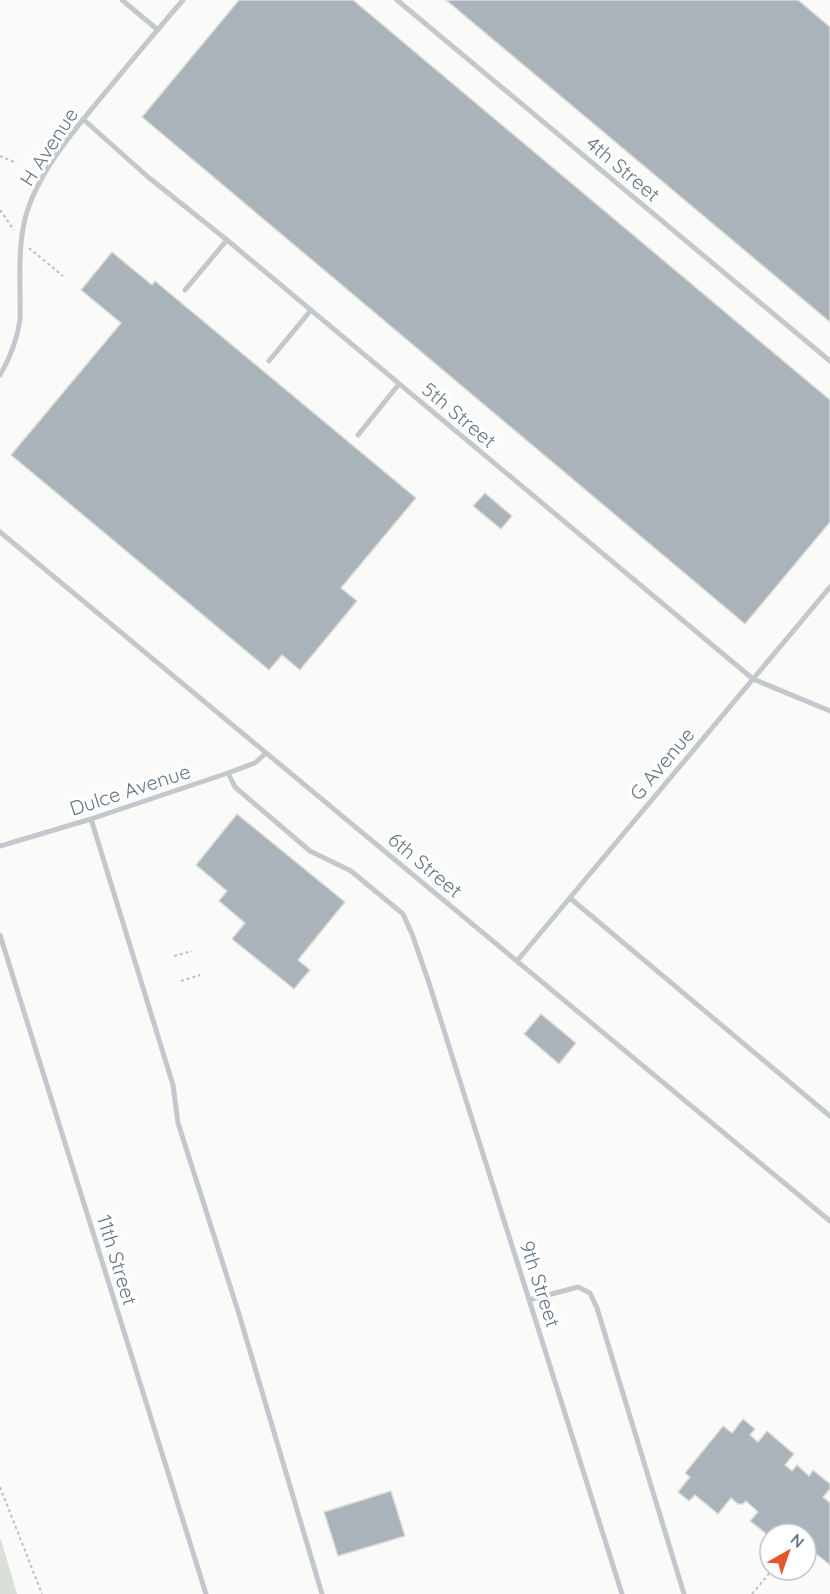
<svg xmlns="http://www.w3.org/2000/svg" width="830" height="1594" font-family="Quicksand,sans-serif">
	<style>
		.green { fill: #dadfd7 }
		.building { fill: #aab3b9; stroke: #dcdcda; stroke-width: 1.5 }
		.lines { fill: none; stroke-linecap: round; stroke-linejoin: round }
		.path { stroke: #bbbfc2; stroke-width: 2; stroke-dasharray: 3 3; stroke-linecap: butt }
		.service { stroke: #c3c8cc; stroke-width: 5 }
		.labels { text-anchor: middle; stroke-width: 6; stroke-linejoin: round; paint-order: stroke }
		.street-label { font-size: 20px; fill: #657683; stroke: #fff }
	</style>
	<rect width="100%" height="100%" fill="#fafaf8"/>
	<!-- green -->
	<path class="green" d="M0 1539 1 1540 17 1594H0Z"/>
	<!-- building -->
	<path class="building" d="M239 0H353L830 400V522L745 624 142 117Z
		M446 0H798L830 27V322Z
		M112 252 152 285 155 281 416 498 341 588 357 601 300 670 282 655 269 670 11 455 121 323 81 290Z
		M485 493 512 516 501 529 473 506Z
		M237 814 345 902 298 960 310 970 294 989 232 939 245 923 219 901 227 891 196 865Z
		M541 1014 576 1043 559 1064 524 1034Z
		M743 1419 755 1429 750 1435 758 1442 767 1431 794 1454 785 1465 792 1471 797 1465 809 1476 813 1470 830 1484V1489L823 1497 830 1503V1565L810 1549 809 1550 806 1549V1534H770V1544L765 1540 769 1536 750 1521 758 1512 746 1501 743 1504H738L731 1498 718 1514 695 1495 689 1501 678 1492 690 1477 685 1473 723 1426 732 1433Z
		M391 1491 405 1536 338 1556 324 1512Z"/>
	<g class="lines">
		<!-- path -->
		<path class="path" d="M0 156 14 162
			M0 210 14 230
			M29 248 63 276
			M174 956 192 951
			M181 981 200 975
			M0 1487 42 1594
			M752 1594 772 1570"/>
		<!-- service -->
		<path class="service" d="M122 0 158 30
			M397 0 830 361
			M83 119 148 177 227 240 753 679 830 711
			M185 290 227 240
			M269 361 311 310
			M0 375C10 358 17 340 20 320 21 287 17 252 25 219 37 171 78 126 109 88 133 59 158 29 183 0
			M358 435 399 384
			M0 532 830 1221
			M228 773 235 787 310 851 351 871 403 914 412 934 429 983 622 1594
			M91 819 173 1085 178 1123 239 1314 322 1594
			M0 846 91 819 228 773 255 763 266 753
			M570 898 830 1116
			M0 935 206 1594
			M517 961 830 587
			M529 1300 578 1287 590 1293 597 1308 684 1594"/>
	</g>
	<g class="labels">
		<!-- street labels -->
		<g class="street-label">
			<text transform="translate(49 147) rotate(-57)" y="7">H Avenue</text>
			<text transform="translate(623 169) rotate(40)" y="7">4th Street</text>
			<text transform="translate(459 415) rotate(40)" y="7">5th Street</text>
			<text transform="translate(662 764) rotate(-50)" y="7">G Avenue</text>
			<text transform="translate(130 790) rotate(-18)" y="7">Dulce Avenue</text>
			<text transform="translate(425 865) rotate(40)" y="7">6th Street</text>
			<text transform="translate(117 1260) rotate(73)" y="7">11th Street</text>
			<text transform="translate(540 1284) rotate(72)" y="7">9th Street</text>
		</g>
	</g>
	<!-- north arrow -->
	<g transform="translate(788 1552) rotate(40)"><circle r="28" fill="#ffffff" stroke="#c1c8cd" stroke-width="1.5"/>
	<path d="M0-4.5L10 22L0 15L-10 22Z" fill="#e4572e"/>
	<text y="-9" font-size="16" font-weight="bold" text-anchor="middle" fill="#657683">N</text>
	</g>
</svg>
